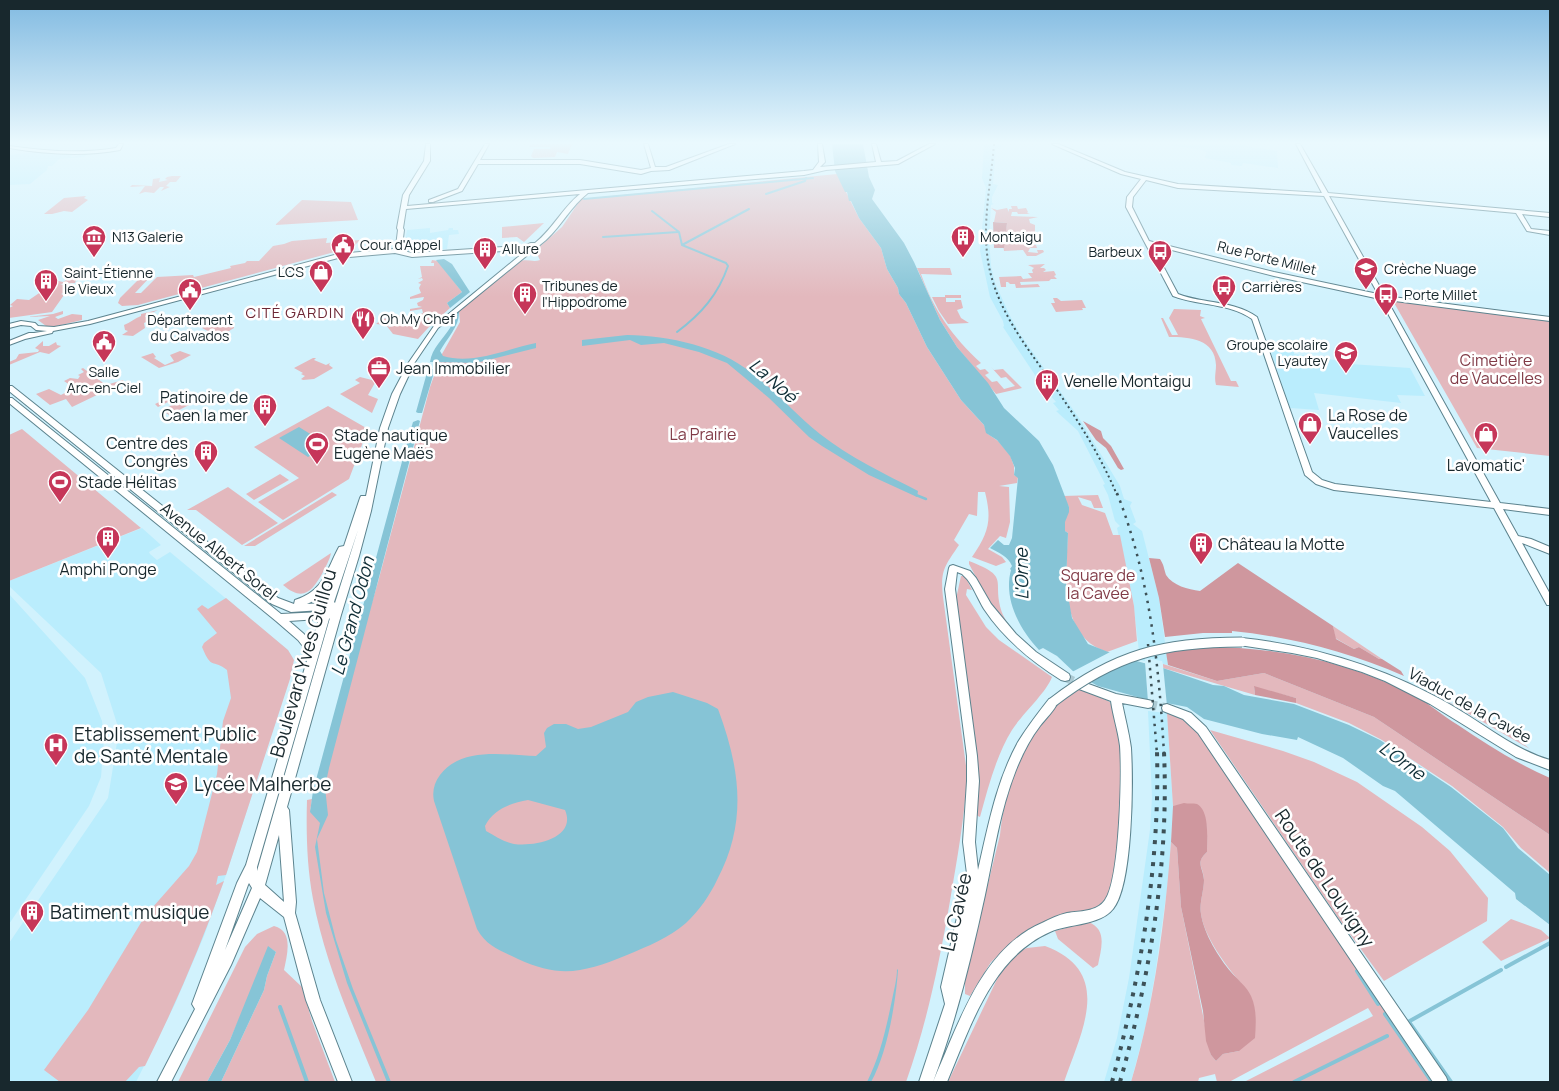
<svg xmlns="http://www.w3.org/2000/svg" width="1559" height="1091" font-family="Manrope,sans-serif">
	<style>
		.built { fill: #baedfd }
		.green { fill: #e3b8bd }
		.forest { fill: #cf979e }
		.water { fill: #86c4d6; fill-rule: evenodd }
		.pier { fill: #d1f2fd }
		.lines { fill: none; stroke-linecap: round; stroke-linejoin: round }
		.stream-far2 { stroke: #86c4d6; stroke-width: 2 }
		.stream-far1 { stroke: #86c4d6; stroke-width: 2.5 }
		.stream { stroke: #86c4d6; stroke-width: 4 }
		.secondary-tunnel { stroke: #accad3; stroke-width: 9; stroke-dasharray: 9 5; stroke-linecap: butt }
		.secondary-casing { stroke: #5c838e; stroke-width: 2 }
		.secondary { fill: #fff; fill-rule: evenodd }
		.rail-far2 { stroke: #3d5157; stroke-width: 2; stroke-dasharray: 2 3; stroke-linecap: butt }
		.rail-far1 { stroke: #3d5157; stroke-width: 2.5; stroke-dasharray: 2.5 5.5; stroke-linecap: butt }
		.rail { stroke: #3d5157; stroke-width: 4; stroke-dasharray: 4 7; stroke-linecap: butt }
		.secondary-bridge-casing { stroke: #5c838e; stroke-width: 11; stroke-linecap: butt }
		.secondary-bridge { stroke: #fff; stroke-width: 9 }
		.labels { text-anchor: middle; stroke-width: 5; stroke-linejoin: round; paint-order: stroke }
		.far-poi-label { font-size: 14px; fill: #18282d; stroke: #fff; text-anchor: start }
		.far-street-label { font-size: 14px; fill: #18282d; stroke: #fff }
		.far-neighbourhood-label { font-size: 15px; letter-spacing: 1px; fill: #6d2735; stroke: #fff }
		.park-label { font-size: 16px; fill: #813b47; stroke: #fff }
		.poi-label { font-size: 16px; fill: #18282d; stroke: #fff; text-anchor: start }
		.street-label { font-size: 16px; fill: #18282d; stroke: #fff }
		.water-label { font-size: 18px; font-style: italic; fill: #0f2e37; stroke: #fff }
		.near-street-label { font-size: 19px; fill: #18282d; stroke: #fff }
		.near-poi-label { font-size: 19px; fill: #18282d; stroke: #fff; text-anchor: start }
	</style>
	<rect width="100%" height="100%" fill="#d1f2fd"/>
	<!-- built -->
	<path class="built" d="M984 144 1002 145 999 149H996L993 184 998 185 992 197V203L994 204 991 205 989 239 991 266 995 283 1010 316 1020 334 1079 418 1120 486 1124 499 1132 502 1130 506 1136 522 1133 524 1142 531 1159 598 1168 665 1163 664 1162 661 1145 658V661L1140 660 1133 600 1117 528 1120 526 1115 521 1108 495 1103 485 1105 484 1078 431 1056 411 1059 410 1053 403 1056 402 1043 387 1003 327 1004 326 1003 321 990 297 980 251 986 188 982 178Z
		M1163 144H1234L1277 151 1278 168 1243 163 1242 166 1231 165V163L1205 158 1206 152 1202 150Z
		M37 152 73 154 71 157 89 153 84 157 59 159 52 166H48L47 170 30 184 9 185V155Z
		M430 228V233L448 230 449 228H453V230H458L459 234 449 235 447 249 403 251 407 230Z
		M1270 349 1294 352V354L1341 361 1342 363 1350 365V364L1410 368 1425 396 1397 395 1401 403 1314 393 1319 410 1290 408Z
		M142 528 161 545 149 552 150 554 157 560 170 552 288 650 293 658V668L226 875 204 936 175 1004 136 1082H9V943L108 798 119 730 101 673 9 586V581Z
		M9 594 85 678 102 721 104 738 101 777 89 806 9 924Z
		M1148 711 1167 713 1173 806 1169 875 1155 975 1146 1025 1131 1082H1104L1117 1038 1129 978 1150 830 1152 797Z"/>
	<!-- green -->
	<path class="green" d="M531 144H572L568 154 557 152 555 157 533 158 531 156 534 149H550L551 147H529Z
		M837 174 859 218 881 248 887 269 898 288 899 294 906 303 927 347 961 400 984 425 988 434 998 441 1010 455 1014 466V475L1018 477 1017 483 999 486 1009 487 1010 522 1006 538 1000 536 988 549 1002 557 1006 562 996 566 972 557C989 532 992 520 985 492H978L977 516 969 514 954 540 959 545C945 566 940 570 943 597L967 773C965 817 957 859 950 901 939 964 927 1023 906 1082H376C352 1023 325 963 313 899 307 867 306 833 307 800L312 799 310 812 378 582 430 387 442 354 460 322 459 311 519 262C526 258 533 263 540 260L536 252 538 248 562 227 581 199Z
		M172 176H181L176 182H170L166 186 170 187 161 191 164 187H160L154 193 145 192 139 194 145 186 130 187 132 185 152 186 153 179 160 178 159 182 168 180 165 179 167 177Z
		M86 196 84 198 88 200 72 212 64 211 52 214H44L64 198Z
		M302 200 351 202 358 220 275 225Z
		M1011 206H1017L1018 209 1026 208 1028 212 1027 213 1030 214H1018L1017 212H1012L1011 216 1038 217 1029 219 1030 223 1035 225V234L1022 235H1030L1034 240 1024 242 1034 243 1028 244 1036 245 1037 248H1030L1028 252 1038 253 1037 250H1043L1044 252 1036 256H1027L1023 250 1004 251 1003 245 1006 243 1004 242 1007 223 994 222 996 212 991 208 997 210 1007 208 1009 212V209H1012Z
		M544 223 524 242 517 237 502 238V227Z
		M327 238 326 243 360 240 353 247 138 305 122 306 118 303 120 298 141 277H150L135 293H141L157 277 193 275 194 277 231 268 230 266 245 263 247 261H259L273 246 284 244 292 241Z
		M432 260 438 261 462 292 447 303 450 308 428 328 418 339 393 334 386 325 376 324 382 319 401 316V320L388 326 389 327 400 324C406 314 413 317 423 313L422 309 410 311V309L422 307 418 306 417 303 423 300 424 297 410 299V297L421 293 419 288 421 284 418 283 423 280 422 278 418 279 422 277 420 266H434V263H431Z
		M1045 264 1040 268H1044L1046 270 1043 272 1054 271 1056 275 1054 276 1057 279H1051L1049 281 1020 282 1021 285 1038 284 1040 287 1016 288 1015 284H1010L1008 282H1006V287H1001L999 277 1021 276 1023 279 1032 278 1028 273H1033L1032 270 1034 268 1028 265Z
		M917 268H950L952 275 921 274C934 311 952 336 981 363L976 366 980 370 985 369 989 373 985 375 992 382 997 381 1004 389 1015 386 1006 377 1001 378 991 367 994 370 1003 369 1022 388 996 394 957 347 940 320Z
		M84 270 104 271 94 276 86 275 88 273H82L80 276 83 277 76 280 75 283 60 284 70 287 71 290 61 294 64 295 52 312 9 318V308L13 306 10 305 17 299 29 300 48 287 44 286 54 280 63 282Z
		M945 295H961V298H946V302H955V300H961L963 308 957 310 961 318 969 323 948 324 939 311 932 297H945Z
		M1053 298H1057L1061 301 1082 300 1086 308H1082L1083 310 1056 312 1051 303H1055Z
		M1393 301 1550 321V456L1477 448Z
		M1174 309 1201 310 1200 316 1205 318 1201 319 1231 381H1236L1239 387 1216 385C1214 378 1216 372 1216 365 1215 339 1190 337 1169 337L1161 318H1163L1172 335H1178L1169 318Z
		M158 310 145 316 147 319 156 318 144 323 145 328 133 336 122 335 128 331 125 330 124 325C130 323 135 318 141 316V314Z
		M63 311V314L55 317 58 319 72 314 82 315V320L53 327 46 326 38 320 50 316 27 317 53 314Z
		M216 320 234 327V328L219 337 202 328Z
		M43 341V346H49L56 342 57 345 61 346 49 354 40 352 9 365V362L16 359 19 354 38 352 39 350 35 348Z
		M180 351 191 355 178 362 159 368 141 357 153 353 156 357 154 358 165 365 174 361 170 355Z
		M313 358H316L314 360 326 365 330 363 329 365 333 368 314 379 303 380 301 379 305 376 301 374 303 373 294 368Z
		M83 368 106 385 123 380 124 382 72 407 66 399 50 405 36 394 49 389 61 395 74 388 64 381 70 378 78 379 80 376 78 375 84 372 81 369Z
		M360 377 376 381 368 395 378 399 372 413 340 394 360 383 355 380Z
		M176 394 191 404 169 415 162 410 181 401 176 398 158 407 155 404Z
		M328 406 368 429 349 479 283 520 258 502 299 478 254 447Z
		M22 429 141 528 9 581V435Z
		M280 474 289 480 254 500 246 494Z
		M228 487 278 523 242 545 196 510H187Z
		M332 492 337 495 255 546H244Z
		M1098 495 1103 508H1094L1091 501 1078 497 1082 505 1105 513 1113 535H1120L1134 606 1137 641 1107 652C1058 636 1066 575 1068 533L1065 531V521L1069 507 1063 496Z
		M331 553C330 559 326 566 323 572 312 592 303 602 283 585Z
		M969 561C1013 578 990 580 1003 615 1007 624 1015 632 1021 641 998 618 984 592 969 564Z
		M961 576H965L972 590 967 589 966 595 986 627 999 640 1052 677C1046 693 1023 713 1012 730 996 756 988 788 980 817L974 814 958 620 956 599Z
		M226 598 288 650 294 660 290 679 226 875 218 876 216 885 224 881C201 945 175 1006 145 1066L139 1067 125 1082H60L44 1070 88 1010 145 916 189 866 197 852 217 774 223 721 231 698 227 670C212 658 212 671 202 647L204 643 217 633 197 609 202 605 208 609Z
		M1333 626 1382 659H1379L1359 647 1354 649 1335 638Z
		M1163 664 1217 681 1264 673 1374 717 1550 835V873L1521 848 1503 827 1452 786 1382 740 1349 723 1296 703V698L1254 687 1255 695 1163 668Z
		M1418 682C1437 694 1459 713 1482 711L1480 713 1483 716 1486 715 1530 749 1415 683Z
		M1080 687 1110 702 1115 715 1122 755 1123 777 1115 878 1108 897 1098 906 1086 911 1067 913 1046 921 1015 940 991 962 970 996 965 994V982L971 953 1000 835C1004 790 1024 740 1056 706 1063 699 1072 694 1080 687Z
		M1167 713C1188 717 1201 738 1214 753L1437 1082H1244L1373 1016 1368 1008 1229 1082H1217L1215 1074 1199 1078 1198 1082H1131C1154 1005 1165 922 1171 842L1177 848 1181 907 1211 1055 1216 1061 1223 1054 1239 1051 1241 983C1226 966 1204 936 1201 914 1199 903 1204 891 1204 879 1203 866 1195 863 1207 852 1207 836 1209 815 1196 804L1173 806Z
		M1210 730 1283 751 1314 762 1357 782 1422 827 1450 851 1488 898 1487 921 1384 981 1339 919Z
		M1511 919 1541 930 1550 938 1501 961 1482 942Z
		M1088 922C1108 929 1101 949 1098 965L1093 968 1058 939 1055 931Z
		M274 926C294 931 287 955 284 970L302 987 312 1021 335 1082H221L264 990 267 976 276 952 270 948 230 1040 207 1082H178L245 947 257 934Z
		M1045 946C1115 972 1081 1032 1064 1082H948L999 975 1018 952 1027 948Z"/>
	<!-- forest -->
	<path class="forest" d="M993 222 1007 223 1004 248H994Z
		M1083 421 1101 431 1103 438 1111 446 1124 469 1121 470 1118 468 1106 448 1096 440Z
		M1149 558 1160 559C1164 565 1164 569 1166 575 1173 586 1188 589 1200 591L1238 563 1333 626 1336 639 1354 649 1359 647 1379 659H1382L1401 671 1404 676C1348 652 1292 637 1232 631V633H1203L1165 637 1159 598Z
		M1207 647C1278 647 1350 662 1413 695 1429 703 1443 716 1458 725 1487 745 1518 764 1550 778V835L1374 717 1264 673 1217 681 1168 665 1166 652Z
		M1254 686 1296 698V703L1255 695Z
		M1184 803C1188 804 1193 803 1197 804 1210 811 1207 839 1207 852 1195 863 1203 867 1204 880 1204 891 1199 903 1201 914 1204 934 1219 958 1231 972 1238 980 1247 987 1251 996 1257 1009 1256 1024 1255 1038L1239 1051 1223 1054 1216 1061 1211 1055 1206 1041 1203 1011 1181 907 1177 848 1171 842 1173 806Z"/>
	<!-- water -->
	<path class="water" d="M832 144H863L869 177 875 190 872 199 904 243 914 262 940 320 957 347 988 383 1004 408 1039 441 1053 465 1069 507V512L1065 522V531L1068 533 1066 584 1072 618 1088 644 1121 657 1163 668 1213 685 1224 686 1244 695 1294 704 1349 725 1380 740 1451 787 1503 828 1518 848 1550 875V925L1516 899 1515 893 1395 791 1383 786 1343 758 1298 737 1297 740 1262 734 1204 719 1187 707 1141 698 1098 686 1076 674 1057 656 1043 648 1039 650C1020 630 1003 599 1011 570L1010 569 1012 566C1008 556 999 553 990 548L998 540 1004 545H1009L1012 538 1018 478 1014 475 1015 468 1010 456 997 440 986 433 984 425 961 400 927 347 906 303 899 294 898 288 887 269 881 248 859 218 851 201H849L847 192H845L835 171Z
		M444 259 452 264 470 292 450 308 447 303 462 292 436 260Z
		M459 311C460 326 447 338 440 351L443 356C473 365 506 349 536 343V348L476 363 430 362C432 348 443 339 450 328 455 320 451 318 459 311Z
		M627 335C670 336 718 346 752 373 776 391 796 415 820 434 849 457 885 474 918 491L917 497 869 475 822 446 809 437 769 398 727 363 699 352 664 343 641 345 630 340 582 346V340Z
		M428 369H435L422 413H418L416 412Z
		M418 420 420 421 329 768 325 787 328 815 317 839 324 893 336 940 353 989 391 1082H387L347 983 326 913 315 847 320 823 310 812 313 791 410 432 413 422Z
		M299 427 328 445 308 457 279 438Z
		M673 692 707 703 718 709C740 768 748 822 717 880 710 895 699 911 686 923 669 938 648 946 627 955 585 972 561 979 518 959 500 950 487 947 477 929L434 801C432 792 434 783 440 775 462 746 505 755 536 756L546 747 544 733 547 728 554 724H566L578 729 591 727 628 712 636 702 648 697ZM528 800 565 810C577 838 535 847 514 844 504 842 495 836 486 831L485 826C493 810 510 803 528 800Z
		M268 946 276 952 267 976 264 990 221 1082H207L230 1040Z
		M897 969 898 970C896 1002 887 1054 871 1082H867C880 1056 886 1029 892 1000 894 990 897 979 897 969Z"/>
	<!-- pier -->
	<path class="pier" d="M1112 651 1137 660 1112 669 1087 684 1072 672Z
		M1145 662 1163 665 1167 706 1148 702Z"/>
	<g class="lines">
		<!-- stream-far2 -->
		<path class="stream-far2" d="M766 194 805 181 806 178
			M584 199 813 178
			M652 211 679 232 682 245 726 263 728 266C718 295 701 314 677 332
			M603 237 678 232
			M682 245 749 209"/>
		<!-- stream-far1 -->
		<path class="stream-far1" d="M916 495 926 499"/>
		<!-- stream -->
		<path class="stream" d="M1506 967 1550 943
			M1357 971 1378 1004
			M280 1007 307 1082
			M1385 1014 1432 1082
			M1408 1022 1501 970
			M1409 1022 1451 1082
			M1294 1082 1387 1036"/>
		<!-- secondary-tunnel -->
		<path class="secondary-tunnel" d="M1065 677 1083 686
			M1148 704 1167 708"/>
		<!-- secondary casing -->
		<g class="secondary-casing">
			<path id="secondary" d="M119 144H123L120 150C83 157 45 154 9 148V146C45 151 80 154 116 148Z
				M426 144H430V161L409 195 407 206 804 171 813 170 819 162 818 144H822L825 162 820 167 876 162 872 144H876L881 162 897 161 929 144H935L898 164 826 170 804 175 588 193C571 206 562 225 546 240L438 328 415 362 400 394 388 428 371 511 359 556 341 615 287 807 289 810 296 902 295 913 320 1000 352 1082H338L306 1000 284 917 260 898 231 965 171 1082H157L195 1009 192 1004 237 883 246 865 309 654 298 640 276 621 9 403V398H12L281 614 322 612V610L291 612 272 604 9 391V386H12L278 598 294 604 295 600C324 591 326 571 339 547L344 546 360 498 361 496H366L380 428 392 394 409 362 434 326 529 248 520 252 503 251 412 257 395 253 338 258 90 324 53 331 52 333 25 339 9 345V341L29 333H34L47 331 36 330 31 326 21 325 9 328V324L21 321 35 323 38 326 54 327 88 321 338 254 393 249 396 246 398 230 397 228 403 195 424 161ZM580 194C563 207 553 229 535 243H531L519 248 503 247 412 253 399 250 402 246 404 230 403 228 406 209ZM358 530 335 603 334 602ZM332 581 324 603 307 604C319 599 326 591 332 581ZM330 618 257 871V867L329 619ZM319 619 312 644 304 634 289 621ZM279 835 284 902 265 885ZM249 883 252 888 225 950 248 885Z
				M485 144H489L480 160H580L641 170 651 168 644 144H648L655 167H666L729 144H735L669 170 651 171 641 174 580 164H478L462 191 433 202H429V200L458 189Z
				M1052 144H1058L1125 172 1178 184 1322 193 1296 144H1300L1328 193 1550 213V217L1522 214 1531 229 1550 231V235L1527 231 1516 213 1329 196 1385 296 1550 317V321L1387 300 1500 503 1550 509V515L1503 509 1518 536 1531 539 1550 547V554L1522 543 1550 594V605H1547L1494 508 1334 490 1316 484 1305 475 1252 319C1229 303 1199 306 1173 296L1126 207 1127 197 1141 179 1121 174ZM1146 180 1178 188 1324 196 1378 294 1274 272 1149 241 1132 207 1133 197ZM1152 245 1274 276 1380 299 1491 502 1335 484 1322 480 1312 472 1257 317C1233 300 1204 304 1178 294Z
				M953 565 970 571 976 578 991 604 1016 634 1036 652 1069 674 1070 677 1069 680 1065 681 1061 680C1031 661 1004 639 984 609 978 599 974 588 967 579L962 574 957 572 955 589 977 756 979 781 975 842 978 870C988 827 996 782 1018 742 1027 727 1038 713 1049 699L1053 698 1057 699 1058 702C1054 711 1046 718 1040 726 1030 739 1022 755 1016 770 1000 810 994 853 985 895 971 959 956 1021 933 1082H919L945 1004 941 987 967 874 963 842 967 781V756L945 589 949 568 950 566Z
				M1242 638C1316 646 1386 668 1451 705 1484 724 1513 749 1550 760V770L1516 757 1430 704 1385 681 1362 672 1317 658 1292 653 1239 645 1237 642 1239 639Z
				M1083 682 1116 694 1148 700 1152 701 1153 704 1152 707 1148 708 1122 703C1125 718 1129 733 1131 748 1133 781 1133 885 1113 909 1101 925 1068 924 1050 932 991 958 970 1028 947 1082H933C938 1069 944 1057 949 1044 969 997 993 944 1042 923 1050 919 1058 915 1067 913 1079 911 1097 912 1105 900 1120 880 1122 773 1120 746 1118 730 1113 716 1111 701L1079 689 1078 686 1079 683Z
				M1167 704 1191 713 1206 727 1446 1077 1448 1082H1433L1198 733 1183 719 1163 711 1162 708 1163 705Z"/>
		</g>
		<!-- secondary -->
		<use href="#secondary" class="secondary"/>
		<!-- rail-far2 -->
		<path class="rail-far2" d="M994 144C991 183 982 222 988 261 996 312 1031 352 1059 393 1081 425 1102 459 1117 495"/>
		<!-- rail-far1 -->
		<path class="rail-far1" d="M1117 493C1150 577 1159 665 1164 754
			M1148 644 1157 754"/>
		<!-- rail -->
		<path class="rail" d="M1112 1082C1141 974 1160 864 1157 752
			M1120 1082C1150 974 1169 865 1164 752"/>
		<!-- secondary-bridge casing -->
		<g class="secondary-bridge-casing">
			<path id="secondary-bridge" d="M1053 702C1115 654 1164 642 1242 642"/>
		</g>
		<!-- secondary-bridge -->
		<use href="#secondary-bridge" class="secondary-bridge"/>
	</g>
	<!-- sky -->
	<linearGradient id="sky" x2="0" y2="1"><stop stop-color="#81bae1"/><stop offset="0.48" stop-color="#eaf9fe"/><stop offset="1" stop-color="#eaf9fe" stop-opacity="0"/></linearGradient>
	<rect width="1559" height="297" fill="url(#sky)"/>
	<!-- icons -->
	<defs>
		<g id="museum-pin" transform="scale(1.25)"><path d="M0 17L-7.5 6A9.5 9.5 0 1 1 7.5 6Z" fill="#c63659" stroke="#fff"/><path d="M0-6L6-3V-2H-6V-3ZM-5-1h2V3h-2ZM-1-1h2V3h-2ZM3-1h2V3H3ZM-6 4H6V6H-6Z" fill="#fff"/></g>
		<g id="building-pin" transform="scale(1.25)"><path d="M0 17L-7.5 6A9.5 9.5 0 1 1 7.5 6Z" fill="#c63659" stroke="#fff"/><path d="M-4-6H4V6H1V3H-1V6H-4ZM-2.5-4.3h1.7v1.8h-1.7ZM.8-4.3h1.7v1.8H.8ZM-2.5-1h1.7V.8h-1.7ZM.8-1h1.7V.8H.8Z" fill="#fff"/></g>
		<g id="civic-pin" transform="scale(1.25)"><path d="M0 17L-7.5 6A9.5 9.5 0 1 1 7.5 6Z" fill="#c63659" stroke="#fff"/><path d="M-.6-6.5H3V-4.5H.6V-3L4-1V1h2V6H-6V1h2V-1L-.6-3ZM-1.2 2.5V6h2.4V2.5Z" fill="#fff"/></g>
		<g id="bus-pin" transform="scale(1.25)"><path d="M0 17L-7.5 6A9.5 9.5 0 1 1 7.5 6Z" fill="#c63659" stroke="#fff"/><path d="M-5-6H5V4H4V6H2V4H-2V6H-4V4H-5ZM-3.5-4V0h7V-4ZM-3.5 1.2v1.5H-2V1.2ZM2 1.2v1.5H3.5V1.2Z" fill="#fff"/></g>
		<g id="school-pin" transform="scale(1.25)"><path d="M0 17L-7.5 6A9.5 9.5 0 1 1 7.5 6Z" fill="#c63659" stroke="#fff"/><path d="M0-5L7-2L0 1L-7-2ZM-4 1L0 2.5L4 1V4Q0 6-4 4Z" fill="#fff"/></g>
		<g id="shop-pin" transform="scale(1.25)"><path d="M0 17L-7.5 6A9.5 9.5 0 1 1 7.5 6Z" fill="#c63659" stroke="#fff"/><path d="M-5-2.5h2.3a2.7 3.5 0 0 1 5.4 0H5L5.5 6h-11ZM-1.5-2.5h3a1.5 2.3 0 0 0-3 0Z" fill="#fff"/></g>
		<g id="restaurant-pin" transform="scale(1.25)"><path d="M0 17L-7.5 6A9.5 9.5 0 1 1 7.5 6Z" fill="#c63659" stroke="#fff"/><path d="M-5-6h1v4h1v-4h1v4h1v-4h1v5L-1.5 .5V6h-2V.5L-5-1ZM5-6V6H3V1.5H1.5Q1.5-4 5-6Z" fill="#fff"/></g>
		<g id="office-pin" transform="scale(1.25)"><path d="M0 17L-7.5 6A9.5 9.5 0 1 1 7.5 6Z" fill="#c63659" stroke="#fff"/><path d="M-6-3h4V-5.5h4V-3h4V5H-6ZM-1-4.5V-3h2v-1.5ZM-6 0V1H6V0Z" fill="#fff"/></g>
		<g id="stadium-pin" transform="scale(1.25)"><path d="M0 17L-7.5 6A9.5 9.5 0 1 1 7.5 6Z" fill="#c63659" stroke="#fff"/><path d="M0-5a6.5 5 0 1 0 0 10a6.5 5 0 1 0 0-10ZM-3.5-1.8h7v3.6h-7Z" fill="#fff"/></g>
		<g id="hospital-pin" transform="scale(1.25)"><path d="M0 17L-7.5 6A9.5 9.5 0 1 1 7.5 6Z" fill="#c63659" stroke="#fff"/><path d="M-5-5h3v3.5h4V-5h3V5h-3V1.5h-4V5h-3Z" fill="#fff"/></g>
	</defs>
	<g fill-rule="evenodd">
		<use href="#museum-pin" x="94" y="237"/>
		<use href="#building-pin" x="963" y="237"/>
		<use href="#civic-pin" x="343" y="245"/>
		<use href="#building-pin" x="485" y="249"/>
		<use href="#bus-pin" x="1160" y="252"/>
		<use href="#school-pin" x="1366" y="269"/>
		<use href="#shop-pin" x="321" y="272"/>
		<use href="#building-pin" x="46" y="281"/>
		<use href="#bus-pin" x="1224" y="287"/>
		<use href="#civic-pin" x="190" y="290"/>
		<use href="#building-pin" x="525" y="294"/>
		<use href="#bus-pin" x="1386" y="295"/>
		<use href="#restaurant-pin" x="363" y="319"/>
		<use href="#civic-pin" x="104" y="342"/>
		<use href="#school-pin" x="1346" y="353"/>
		<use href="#office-pin" x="379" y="368"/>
		<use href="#building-pin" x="1047" y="381"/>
		<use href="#building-pin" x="265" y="406"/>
		<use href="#shop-pin" x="1310" y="424"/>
		<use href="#shop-pin" x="1486" y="434"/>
		<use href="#stadium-pin" x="317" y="444"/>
		<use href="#building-pin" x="206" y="452"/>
		<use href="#stadium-pin" x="60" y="482"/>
		<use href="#building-pin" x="108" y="538"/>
		<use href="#building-pin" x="1201" y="544"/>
		<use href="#hospital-pin" x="56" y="745"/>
		<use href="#school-pin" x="176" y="784"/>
		<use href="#building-pin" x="32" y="912"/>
	</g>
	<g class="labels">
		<!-- far-poi labels -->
		<g class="far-poi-label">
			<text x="112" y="242">N13 Galerie</text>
			<text x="980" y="242">Montaigu</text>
			<text x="360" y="250">Cour d'Appel</text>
			<text x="502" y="254">Allure</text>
			<text x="1142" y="257" text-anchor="end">Barbeux</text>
			<text x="1384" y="274">Crèche Nuage</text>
			<text x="304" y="277" text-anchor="end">LCS</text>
			<text x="64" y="278">Saint-Étienne<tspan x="64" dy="16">le Vieux</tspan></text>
			<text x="542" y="291">Tribunes de<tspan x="542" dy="16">l'Hippodrome</tspan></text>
			<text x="1242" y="292">Carrières</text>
			<text x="1404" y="300">Porte Millet</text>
			<text x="380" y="324">Oh My Chef</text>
			<text x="190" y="325" text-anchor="middle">Département<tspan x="190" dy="16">du Calvados</tspan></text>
			<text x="1328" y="350" text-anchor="end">Groupe scolaire<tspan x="1328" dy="16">Lyautey</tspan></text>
			<text x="104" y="377" text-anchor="middle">Salle<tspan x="104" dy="16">Arc-en-Ciel</tspan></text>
		</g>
		<!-- far-street labels -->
		<g class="far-street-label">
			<text transform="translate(1267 258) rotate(14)" y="5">Rue Porte Millet</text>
		</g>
		<!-- far-neighbourhood labels -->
		<g class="far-neighbourhood-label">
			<text x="295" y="318">CITÉ GARDIN</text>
		</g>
		<!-- park labels -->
		<g class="park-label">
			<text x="1496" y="366">Cimetière<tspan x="1496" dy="18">de Vaucelles</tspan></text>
			<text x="703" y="440">La Prairie</text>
			<text x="1098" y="581">Square de<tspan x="1098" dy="18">la Cavée</tspan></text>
		</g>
		<!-- poi labels -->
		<g class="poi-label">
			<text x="396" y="374">Jean Immobilier</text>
			<text x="1064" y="387">Venelle Montaigu</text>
			<text x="248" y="403" text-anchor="end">Patinoire de<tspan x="248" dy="18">Caen la mer</tspan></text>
			<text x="1328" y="421">La Rose de<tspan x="1328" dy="18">Vaucelles</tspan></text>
			<text x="334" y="441">Stade nautique<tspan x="334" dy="18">Eugène Maës</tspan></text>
			<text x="188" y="449" text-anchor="end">Centre des<tspan x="188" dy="18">Congrès</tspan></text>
			<text x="1486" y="471" text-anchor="middle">Lavomatic'</text>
			<text x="78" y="488">Stade Hélitas</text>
			<text x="1218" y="550">Château la Motte</text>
			<text x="108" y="575" text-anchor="middle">Amphi Ponge</text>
		</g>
		<!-- street labels -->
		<g class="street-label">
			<text transform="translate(219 551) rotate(39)" y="6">Avenue Albert Sorel</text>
			<text transform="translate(1470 705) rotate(29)" y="6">Viaduc de la Cavée</text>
		</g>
		<!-- water labels -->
		<g class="water-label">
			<text transform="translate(773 381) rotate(41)" y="6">La Noé</text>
			<text transform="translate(1022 574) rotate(-91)" y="6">L'Orne</text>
			<text transform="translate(353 616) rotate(-75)" y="6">Le Grand Odon</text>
			<text transform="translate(1402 761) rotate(36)" y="6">L'Orne</text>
		</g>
		<!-- near-street labels -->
		<g class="near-street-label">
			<text transform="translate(303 663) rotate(-74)" y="7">Boulevard Yves Guillou</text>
			<text transform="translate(1325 878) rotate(56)" y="7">Route de Louvigny</text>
			<text transform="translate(956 912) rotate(-77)" y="7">La Cavée</text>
		</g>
		<!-- near-poi labels -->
		<g class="near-poi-label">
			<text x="74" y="741">Etablissement Public<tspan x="74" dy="22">de Santé Mentale</tspan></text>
			<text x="194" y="791">Lycée Malherbe</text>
			<text x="50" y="919">Batiment musique</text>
		</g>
	</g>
	<!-- border -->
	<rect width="1559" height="1091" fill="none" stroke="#18282d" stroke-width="20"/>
</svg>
